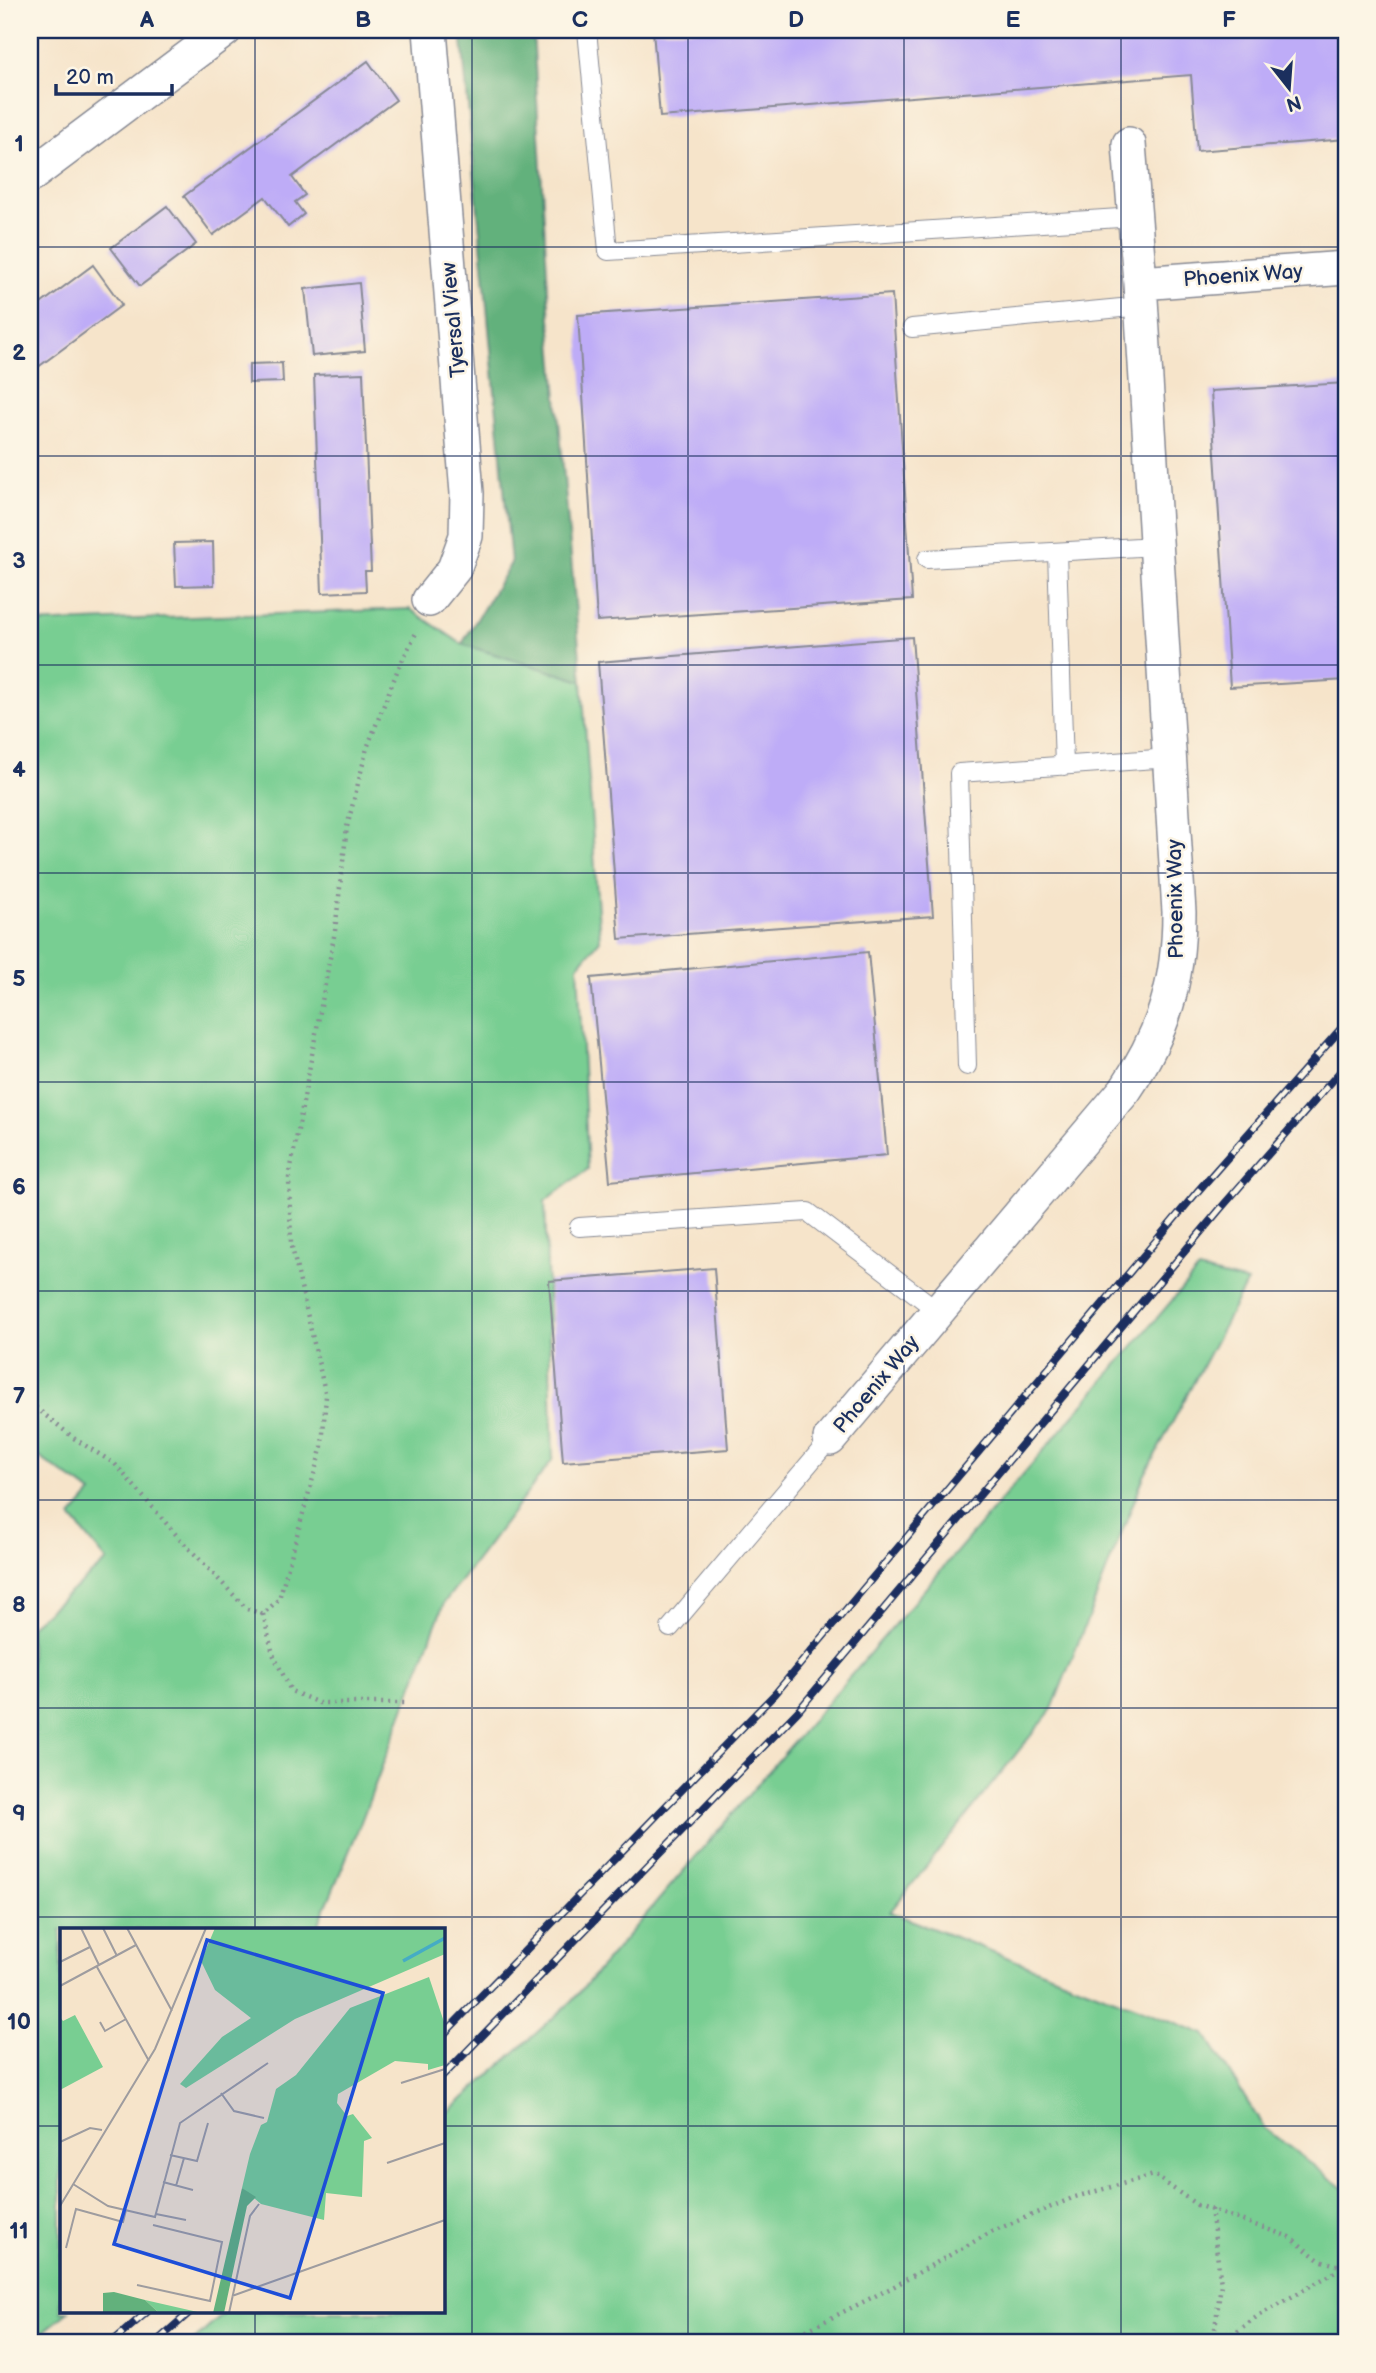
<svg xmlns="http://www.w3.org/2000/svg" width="1376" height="2373" font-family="'Balsamiq Sans',sans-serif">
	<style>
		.green { fill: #78ce92; stroke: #4a7e78; stroke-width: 2 }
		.forest { fill: #62b17c; stroke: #3e706d; stroke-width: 2 }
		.building { fill: #beacf7 }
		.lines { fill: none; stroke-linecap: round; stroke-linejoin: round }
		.lane-casing { stroke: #888a94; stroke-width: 20 }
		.street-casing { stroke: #888a94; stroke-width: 36 }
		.path { stroke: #888a94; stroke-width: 4.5; stroke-dasharray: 2 5; stroke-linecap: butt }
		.lane { stroke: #fff; stroke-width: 18 }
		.street { stroke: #fff; stroke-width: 33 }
		.rail-casing { stroke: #1b2f5e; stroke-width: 8 }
		.rail { stroke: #fcf5e5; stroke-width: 5; stroke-dasharray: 16; stroke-linecap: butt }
		.grid { fill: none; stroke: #1b2f5e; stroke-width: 2; stroke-opacity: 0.55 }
		.labels { text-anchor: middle; stroke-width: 5; stroke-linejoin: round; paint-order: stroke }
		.street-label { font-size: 21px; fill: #1b2f5e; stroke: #fcf5e5 }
		.inset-river { fill: none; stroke: #45acc5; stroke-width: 3.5 }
		.inset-road { fill: none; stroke: #9e9c9f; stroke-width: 2 }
		.view { fill: #1d4ed8; fill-opacity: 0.15; stroke: #1d4ed8; stroke-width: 3.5 }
		.inset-edge { fill: none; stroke: #1b2f5e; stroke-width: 3.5 }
		.neatline { fill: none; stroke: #1b2f5e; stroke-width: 2.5 }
		.grid-label { font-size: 23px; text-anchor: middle; font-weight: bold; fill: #1b2f5e }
	</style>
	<rect width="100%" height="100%" fill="#fcf5e5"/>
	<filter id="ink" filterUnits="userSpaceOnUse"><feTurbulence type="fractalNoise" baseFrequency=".0143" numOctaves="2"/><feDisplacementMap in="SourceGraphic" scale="14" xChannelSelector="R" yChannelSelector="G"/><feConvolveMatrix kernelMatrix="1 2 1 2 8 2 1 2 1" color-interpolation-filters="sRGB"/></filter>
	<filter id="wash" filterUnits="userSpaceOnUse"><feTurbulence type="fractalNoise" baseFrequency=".00686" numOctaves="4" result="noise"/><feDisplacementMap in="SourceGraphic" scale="28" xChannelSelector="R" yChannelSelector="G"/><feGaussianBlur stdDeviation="1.57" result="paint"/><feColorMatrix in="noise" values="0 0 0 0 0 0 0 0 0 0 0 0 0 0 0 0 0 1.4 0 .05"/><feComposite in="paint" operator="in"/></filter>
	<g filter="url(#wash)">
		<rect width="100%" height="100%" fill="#f6e4ca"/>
		<!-- green -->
		<path class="green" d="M410 609 462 644 582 681 600 940 578 966 588 1169 545 1201 553 1459 444 1603 356 1835 316 1930H61V2312H68L30 2343V1626L107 1561 71 1517 92 1493 30 1451V623Z
			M1198 1270 1247 1282 1144 1476 1052 1709 890 1912 1205 2034 1264 2128 1346 2190V2343H191L226 2312H443V2117L572 2001Z"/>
		<!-- forest -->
		<path class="forest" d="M461 30H533L549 307 582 681 462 644 511 563Z"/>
		<g id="blocks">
			<!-- building -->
			<path class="building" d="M653 30H1346V139L1197 151 1191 75 660 117Z
				M368 61 396 100 292 177 305 195 295 202 304 214 288 227 265 197 213 235 184 196Z
				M167 206 196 244 140 286 111 248Z
				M93 265 122 305 30 373V312Z
				M359 283 365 351 312 356 305 289Z
				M892 294 912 600 597 621 578 315Z
				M282 363 283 382 249 383V364Z
				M363 373 371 571H365L366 591 322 593 314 375Z
				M1346 383V680L1230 687 1211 391Z
				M213 542 214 585 176 586 174 543Z
				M912 637 933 916 619 939 598 662Z
				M868 952 887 1155 610 1181 591 978Z
				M714 1268 728 1449 563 1462 549 1281Z"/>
		</g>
	</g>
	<g filter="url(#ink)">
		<use href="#blocks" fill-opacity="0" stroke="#888a94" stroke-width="2"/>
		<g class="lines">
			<!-- lane casing -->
			<g class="lane-casing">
				<path id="lane" d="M587 30 608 251 1135 217
					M912 328 1142 306
					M1057 552 1064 766
					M927 559 1156 546
					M967 1066 959 773 1170 758
					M579 1227 808 1212 938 1311
					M670 1628 830 1439"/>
			</g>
			<!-- street casing -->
			<g class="street-casing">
				<path id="street" d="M1129 144 1140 283
					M30 176 225 30
					M429 600 454 569 466 536 467 493 430 30
					M830 1439 1125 1090C1164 1032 1179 982 1179 912L1140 283 1346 268"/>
			</g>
			<!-- path -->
			<path class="path" d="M30 1403 75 1439 115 1464 179 1538 247 1609 263 1614 279 1599 322 1446 326 1396 291 1243 289 1178 335 931 347 827 367 748 398 669 416 633
				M263 1614 273 1654 291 1691 319 1703H406
				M1211 2209 1221 2284 1213 2343
				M781 2343 891 2288 993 2231 1075 2197 1154 2175 1197 2205 1290 2237 1319 2260 1344 2267
				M1220 2343 1258 2316 1344 2267"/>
			<!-- lane -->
			<use href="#lane" class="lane"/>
			<!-- street -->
			<use href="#street" class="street"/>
			<!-- rail casing -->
			<g class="rail-casing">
				<path id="rail" d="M443 2035 775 1694 1197 1192 1346 1023
					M443 2076 798 1711 1221 1208 1346 1065
					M111 2343 147 2312
					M155 2343 190 2312"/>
			</g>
			<!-- rail -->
			<use href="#rail" class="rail"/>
		</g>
	</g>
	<!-- grid -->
	<path class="grid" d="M255 30V1930M472 30V2343M688 30V2343M904 30V2343M1121 30V2343M30 247H1346M30 456H1346M30 665H1346M30 873H1346M30 1082H1346M30 1291H1346M30 1500H1346M30 1708H1346M30 1917H1346M30 2126H61M443 2126H1346M255 2312V2343"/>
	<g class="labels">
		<!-- street labels -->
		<g class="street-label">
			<text transform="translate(1243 275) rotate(-4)" y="7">Phoenix Way</text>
			<text transform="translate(453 320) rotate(-95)" y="7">Tyersal View</text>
			<text transform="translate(1175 899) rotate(-91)" y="7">Phoenix Way</text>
			<text transform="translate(876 1384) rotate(-50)" y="7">Phoenix Way</text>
		</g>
	</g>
	<!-- overview -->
	<g transform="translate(60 1928)">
		<rect width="385" height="385" fill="#f6e4ca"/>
		<path d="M155 0H385V26L235 91 126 160 120 156 162 109 191 90 155 62 141 33ZM369 49 385 97V137L368 142V136L335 133 278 166 277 175 287 188 293 186 312 210 304 213 302 269 266 265 264 292 201 276 182 260 190 226 201 197 207 194 216 161 236 147 290 80ZM15 87 43 139 0 162V89L3 93ZM85 372 142 385H99Z" fill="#78ce92"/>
		<path d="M182 260 196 269 187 278 164 385H153ZM54 364 85 372 99 385H43V365Z" fill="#62b17c"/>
		<path class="inset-river" d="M343 33 385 10"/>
		<path class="inset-road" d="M21 0 39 37M43 0 57 28M67 0 112 83M0 34 30 19M37 39 89 133M0 58 76 17M40 94 45 103 66 91M341 155 385 141M161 165 174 183 204 190M0 214 30 200 42 202M110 227 137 233 148 195M327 235 385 215M103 254 133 262M13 256 48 278 95 289 120 195 208 135M116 258 124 230M0 278 95 121 146 0M96 286 126 292M6 320 16 281 63 294 66 282M77 357 150 373 162 314 93 297M172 368 385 292M169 385 190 288 199 276"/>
		<path class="view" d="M147 12 323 65 230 370 54 316Z"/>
		<rect width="385" height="385" class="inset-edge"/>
	</g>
	<!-- margin -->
	<rect width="1376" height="2373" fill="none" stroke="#fcf5e5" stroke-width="77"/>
	<!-- north arrow -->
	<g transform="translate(1289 88) rotate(163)" stroke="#fcf5e5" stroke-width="5" paint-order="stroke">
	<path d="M0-5L12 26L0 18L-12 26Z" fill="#1b2f5e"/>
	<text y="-10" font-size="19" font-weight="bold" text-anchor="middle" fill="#1b2f5e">N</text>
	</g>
	<!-- scale -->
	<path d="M56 84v10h116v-10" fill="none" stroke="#1b2f5e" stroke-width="3.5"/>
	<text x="66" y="84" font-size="21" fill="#1b2f5e" stroke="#fcf5e5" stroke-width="5" paint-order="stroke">20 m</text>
	<rect x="38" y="38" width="1300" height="2296" class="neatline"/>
	<g class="grid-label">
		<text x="147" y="27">A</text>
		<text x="363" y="27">B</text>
		<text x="580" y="27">C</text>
		<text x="796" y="27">D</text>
		<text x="1013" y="27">E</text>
		<text x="1229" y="27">F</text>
		<text x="19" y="151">1</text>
		<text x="19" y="360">2</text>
		<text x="19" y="568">3</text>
		<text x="19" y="777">4</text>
		<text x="19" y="986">5</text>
		<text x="19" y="1194">6</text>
		<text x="19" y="1403">7</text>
		<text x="19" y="1612">8</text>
		<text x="19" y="1821">9</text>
		<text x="19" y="2029">10</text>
		<text x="19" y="2238">11</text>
	</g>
</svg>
